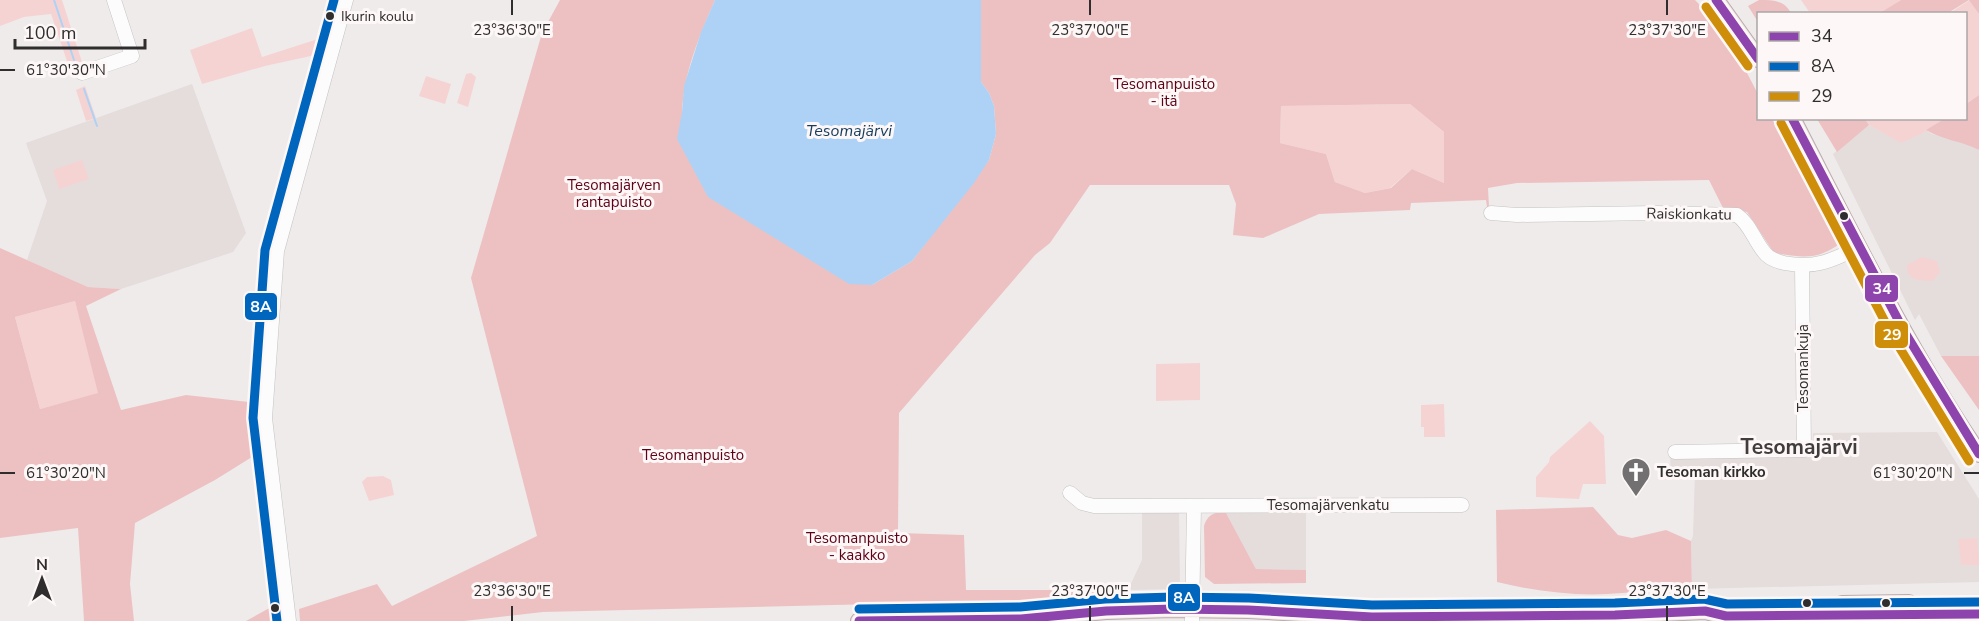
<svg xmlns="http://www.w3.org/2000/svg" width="1979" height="621" font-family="'Nunito Sans',sans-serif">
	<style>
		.built { fill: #e5dcdc }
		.green { fill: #f6d3d3 }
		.forest { fill: #edc1c2; fill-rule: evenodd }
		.water { fill: #aed2f6 }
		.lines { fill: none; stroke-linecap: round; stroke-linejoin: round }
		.stream { stroke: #aed2f6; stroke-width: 2 }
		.minor-casing { stroke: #c5c2c2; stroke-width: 15 }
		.major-casing { stroke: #baabac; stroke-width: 18 }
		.minor { stroke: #fdfcfc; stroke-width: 14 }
		.major { stroke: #f1e8e8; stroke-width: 16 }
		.bus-1-casing { stroke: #fdf8f7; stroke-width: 14 }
		.bus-2-casing { stroke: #fdf8f7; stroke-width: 14 }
		.bus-3-casing { stroke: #fdf8f7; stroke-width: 14 }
		.bus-1 { stroke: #8e44ad; stroke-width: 9 }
		.bus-2 { stroke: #0065bd; stroke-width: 9 }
		.bus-3 { stroke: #cf8e09; stroke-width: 9 }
		.ticks { fill: none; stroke: #2f2d2d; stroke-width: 2 }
		.bus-dot { fill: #2f2d2d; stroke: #fdf8f7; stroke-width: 2 }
		.labels { text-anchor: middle; stroke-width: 6; stroke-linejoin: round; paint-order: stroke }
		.bus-label { font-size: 14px; fill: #2f2d2d; stroke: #fdf8f7; text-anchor: start }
		.park-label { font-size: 15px; fill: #5e0116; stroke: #fdf8f7 }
		.street-label { font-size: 15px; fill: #2f2d2d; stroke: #fdf8f7 }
		.poi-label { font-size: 15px; font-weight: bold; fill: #2f2d2d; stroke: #fdf8f7; text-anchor: start }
		.water-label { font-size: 16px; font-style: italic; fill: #163c5e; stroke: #fdf8f7 }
		.district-label { font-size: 21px; font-weight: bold; fill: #413d3d; stroke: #fdf8f7 }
		.ticks-label { font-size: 15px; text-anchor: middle; fill: #2f2d2d; stroke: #fdf8f7; stroke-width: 6; stroke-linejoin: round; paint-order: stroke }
		.line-badge { stroke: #fdf8f7; stroke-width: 2 }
		.badge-label { font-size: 16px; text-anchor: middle; font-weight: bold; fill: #fff }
	</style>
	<rect width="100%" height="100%" fill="#efebeb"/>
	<!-- built -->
	<path class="built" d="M192 84 246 233 233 252 121 289 88 287 27 260 47 201 26 143Z
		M1869 125 1901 142 1926 130 1932 134 1967 143 1979 150V356H1941L1919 314 1915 320 1833 154Z
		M1937 432 1979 499V582L1692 589 1691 541 1693 536 1695 474 1671 473 1670 455H1812L1813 433Z
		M1306 510V570L1256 569 1225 511Z
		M1142 512H1179L1180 589 1128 590 1142 560Z"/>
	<!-- green -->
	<path class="green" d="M0 0H62L82 62 69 67 51 14 24 17 0 26Z
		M1801 0H1901L1880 14 1810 13Z
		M1970 0 1979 14V95L1966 104V14H1948Z
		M252 28 262 57 324 37 320 54 265 66 202 84 190 50Z
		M471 73 476 77 468 107 457 103 466 74Z
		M426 76 451 84 445 104 419 96Z
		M85 86 96 118 86 121 76 90Z
		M1410 104 1444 132V183L1412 169 1390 188 1365 193 1335 182 1326 154 1280 143 1281 106Z
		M1865 119H1944L1921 134 1901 143 1869 125Z
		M82 160 89 179 59 189 53 170Z
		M1922 257 1937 261 1940 272 1933 281C1920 281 1906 281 1907 265Z
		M75 301 100 393 40 409 15 317Z
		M1200 363V400L1156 401V364Z
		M1444 404 1445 437H1424V427H1421V405Z
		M1590 421 1604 436 1606 484H1583L1579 499 1536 497V477L1549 462 1550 457Z
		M383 476 391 480 394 495 369 501 362 482 367 477Z
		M1977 538 1979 565H1961L1958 539Z"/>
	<!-- forest -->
	<path class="forest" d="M560 0H715C699 37 684 72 682 112L872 285 912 261 989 160 996 134 994 106 989 93 981 82V0H1695L1725 31 1758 94V118L1772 119 1840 244C1814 261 1803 257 1774 253L1747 212 1723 208 1709 180 1517 183 1488 188 1489 207H1487L1486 200 1411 203 1410 210 1319 214 1263 238 1233 235 1236 204 1229 185H1090L1050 243 1035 255 899 413 898 533 964 535 966 590H1128L1126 598 543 612 464 621H300L299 609 377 584 392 606 537 536 471 278 542 33ZM1410 104 1444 132V183L1412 169 1391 188 1365 193 1335 182 1326 154 1280 143 1281 106Z
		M1759 0C1773 0 1784 0 1791 13L1758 14V22L1748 6Z
		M1901 0H1979V14L1969 0 1948 13H1880Z
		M1979 95V150C1962 141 1942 140 1926 130L1944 119 1966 118V104Z
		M1817 119H1865L1869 125 1837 152Z
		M0 248 88 287 121 289 86 306 121 410 186 395 249 402 252 457 215 480 135 523 130 584 134 621H84L78 528 0 538ZM75 301 98 393 40 409 15 317Z
		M1941 356H1979V410Z
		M1593 507 1618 535 1632 538 1666 530 1691 541 1692 589C1669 587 1646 592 1622 593 1580 597 1538 592 1497 582L1496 510Z
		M1225 511 1256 569 1306 570V583L1214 584 1205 577 1204 526C1208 514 1214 513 1225 511Z
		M273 606 275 621H246Z"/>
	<!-- water -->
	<path class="water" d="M715 0H981V82L989 93 994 106 996 134 989 160 974 183 912 261 872 285 849 284 708 197 677 139 682 112 684 86 701 32Z"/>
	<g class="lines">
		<!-- stream -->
		<path class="stream" d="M54 0 74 60
			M84 89 97 126"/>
		<!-- minor casing -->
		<g class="minor-casing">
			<path id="minor" d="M82 73 132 56 114 0
				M1491 213 1517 215 1656 213 1737 215C1750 224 1754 240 1764 252 1768 258 1776 261 1784 263 1814 269 1832 261 1859 247
				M1675 452 1804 450 1802 265
				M1070 493 1082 503 1094 506 1462 505
				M289 621 265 418 277 251 346 0
				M1192 621 1194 506"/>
		</g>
		<!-- major casing -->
		<g class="major-casing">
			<path id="major" d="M1716 0 1758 59
				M1792 118C1851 232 1907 348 1979 454
				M1842 604 1909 603
				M859 621 1021 619 1106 611 1173 609 1248 610 1372 617 1615 615 1705 611 1726 616 1827 614H1979"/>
		</g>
		<!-- minor -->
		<use href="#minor" class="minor"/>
		<!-- major -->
		<use href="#major" class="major"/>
		<!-- bus-1 casing -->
		<g class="bus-1-casing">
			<path id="bus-1" d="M1716 0 1758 59
				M1792 118 1904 331 1979 454
				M859 621 1021 619 1106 611 1173 609 1248 610 1372 617 1615 615 1705 611 1726 616 1979 614"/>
		</g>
		<!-- bus-2 casing -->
		<g class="bus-2-casing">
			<path id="bus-2" d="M859 609 1020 607 1105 599 1173 597 1249 598 1372 605 1615 603 1704 599 1727 604 1979 602
				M277 621 253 418 265 250 334 0"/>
		</g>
		<!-- bus-3 casing -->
		<g class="bus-3-casing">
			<path id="bus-3" d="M1706 7 1748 66
				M1781 123 1893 337 1969 461"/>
		</g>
		<!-- bus-1 -->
		<use href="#bus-1" class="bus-1"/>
		<!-- bus-2 -->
		<use href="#bus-2" class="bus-2"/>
		<!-- bus-3 -->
		<use href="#bus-3" class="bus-3"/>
	</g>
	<!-- ticks -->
	<path class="ticks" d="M512 0V15M1090 0V15M1667 0V15M0 70H15M0 473H15M1964 473H1979M512 606V621M1090 606V621M1667 606V621"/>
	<!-- icons -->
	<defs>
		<g id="church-pin" transform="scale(1.5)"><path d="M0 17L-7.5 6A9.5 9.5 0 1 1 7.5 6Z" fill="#727070" stroke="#fdf8f7"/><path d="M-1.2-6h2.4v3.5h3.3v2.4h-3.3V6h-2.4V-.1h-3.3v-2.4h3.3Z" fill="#fff"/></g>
	</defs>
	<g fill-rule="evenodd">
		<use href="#church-pin" x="1636" y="472"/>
	</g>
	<!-- markers -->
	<g class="bus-dot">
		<circle cx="330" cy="16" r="5"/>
		<circle cx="1844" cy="216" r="5"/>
		<circle cx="1807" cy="603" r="5"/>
		<circle cx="1886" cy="603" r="5"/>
		<circle cx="275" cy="608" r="5"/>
	</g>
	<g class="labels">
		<!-- bus labels -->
		<g class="bus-label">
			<text x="341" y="21">Ikurin koulu</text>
		</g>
		<!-- park labels -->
		<g class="park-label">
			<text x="1164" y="89">Tesomanpuisto<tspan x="1164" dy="17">- itä</tspan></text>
			<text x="614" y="190">Tesomajärven<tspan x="614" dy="17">rantapuisto</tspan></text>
			<text x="693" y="460">Tesomanpuisto</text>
			<text x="857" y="543">Tesomanpuisto<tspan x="857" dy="17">- kaakko</tspan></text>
		</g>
		<!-- street labels -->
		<g class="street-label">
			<text transform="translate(1689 214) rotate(1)" y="5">Raiskionkatu</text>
			<text transform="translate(1803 368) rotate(-90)" y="5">Tesomankuja</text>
			<text x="1328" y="510">Tesomajärvenkatu</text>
		</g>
		<!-- poi labels -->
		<g class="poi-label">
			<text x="1657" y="477">Tesoman kirkko</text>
		</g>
		<!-- water labels -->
		<g class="water-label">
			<text x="849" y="136">Tesomajärvi</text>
		</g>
		<!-- district labels -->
		<g class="district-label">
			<text x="1799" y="454">Tesomajärvi</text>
		</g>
	</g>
	<g class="ticks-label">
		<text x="512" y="35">23°36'30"E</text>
		<text x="1090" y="35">23°37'00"E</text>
		<text x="1667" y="35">23°37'30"E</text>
		<text x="66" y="75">61°30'30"N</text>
		<text x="66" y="478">61°30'20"N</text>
		<text x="1913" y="478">61°30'20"N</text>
		<text x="512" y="596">23°36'30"E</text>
		<text x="1090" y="596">23°37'00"E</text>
		<text x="1667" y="596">23°37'30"E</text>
	</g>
	<g class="line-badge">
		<rect x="1864" y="274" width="35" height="29" rx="6" fill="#8e44ad"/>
		<rect x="244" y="292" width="34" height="29" rx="6" fill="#0065bd"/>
		<rect x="1874" y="320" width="35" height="29" rx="6" fill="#cf8e09"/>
		<rect x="1167" y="583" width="34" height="29" rx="6" fill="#0065bd"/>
	</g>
	<g class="badge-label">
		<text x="1882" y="294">34</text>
		<text x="261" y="312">8A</text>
		<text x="1892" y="340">29</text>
		<text x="1184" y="603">8A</text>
	</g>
	<!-- legend -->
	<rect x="1757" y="12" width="210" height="108" fill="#fdf8f7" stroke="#aba7a6" stroke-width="1.5"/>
	<rect x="1769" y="32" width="30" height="9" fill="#8e44ad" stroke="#aba7a6" stroke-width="1.5"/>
	<text x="1811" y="42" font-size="18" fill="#2f2d2d">34</text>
	<rect x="1769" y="62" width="30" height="9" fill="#0065bd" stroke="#aba7a6" stroke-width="1.5"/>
	<text x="1811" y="72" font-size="18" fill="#2f2d2d">8A</text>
	<rect x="1769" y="92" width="30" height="9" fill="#cf8e09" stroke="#aba7a6" stroke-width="1.5"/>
	<text x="1811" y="102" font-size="18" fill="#2f2d2d">29</text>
	<!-- north arrow -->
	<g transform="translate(42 579)" stroke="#fdf8f7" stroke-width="4.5" paint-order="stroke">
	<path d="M0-4.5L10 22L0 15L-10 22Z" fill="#2f2d2d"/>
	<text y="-9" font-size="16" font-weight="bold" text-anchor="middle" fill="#2f2d2d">N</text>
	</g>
	<!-- scale -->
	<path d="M15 39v9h130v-9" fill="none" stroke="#2f2d2d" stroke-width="3"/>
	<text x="24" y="39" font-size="18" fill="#2f2d2d" stroke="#fdf8f7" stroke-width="4.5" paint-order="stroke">100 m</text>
</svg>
